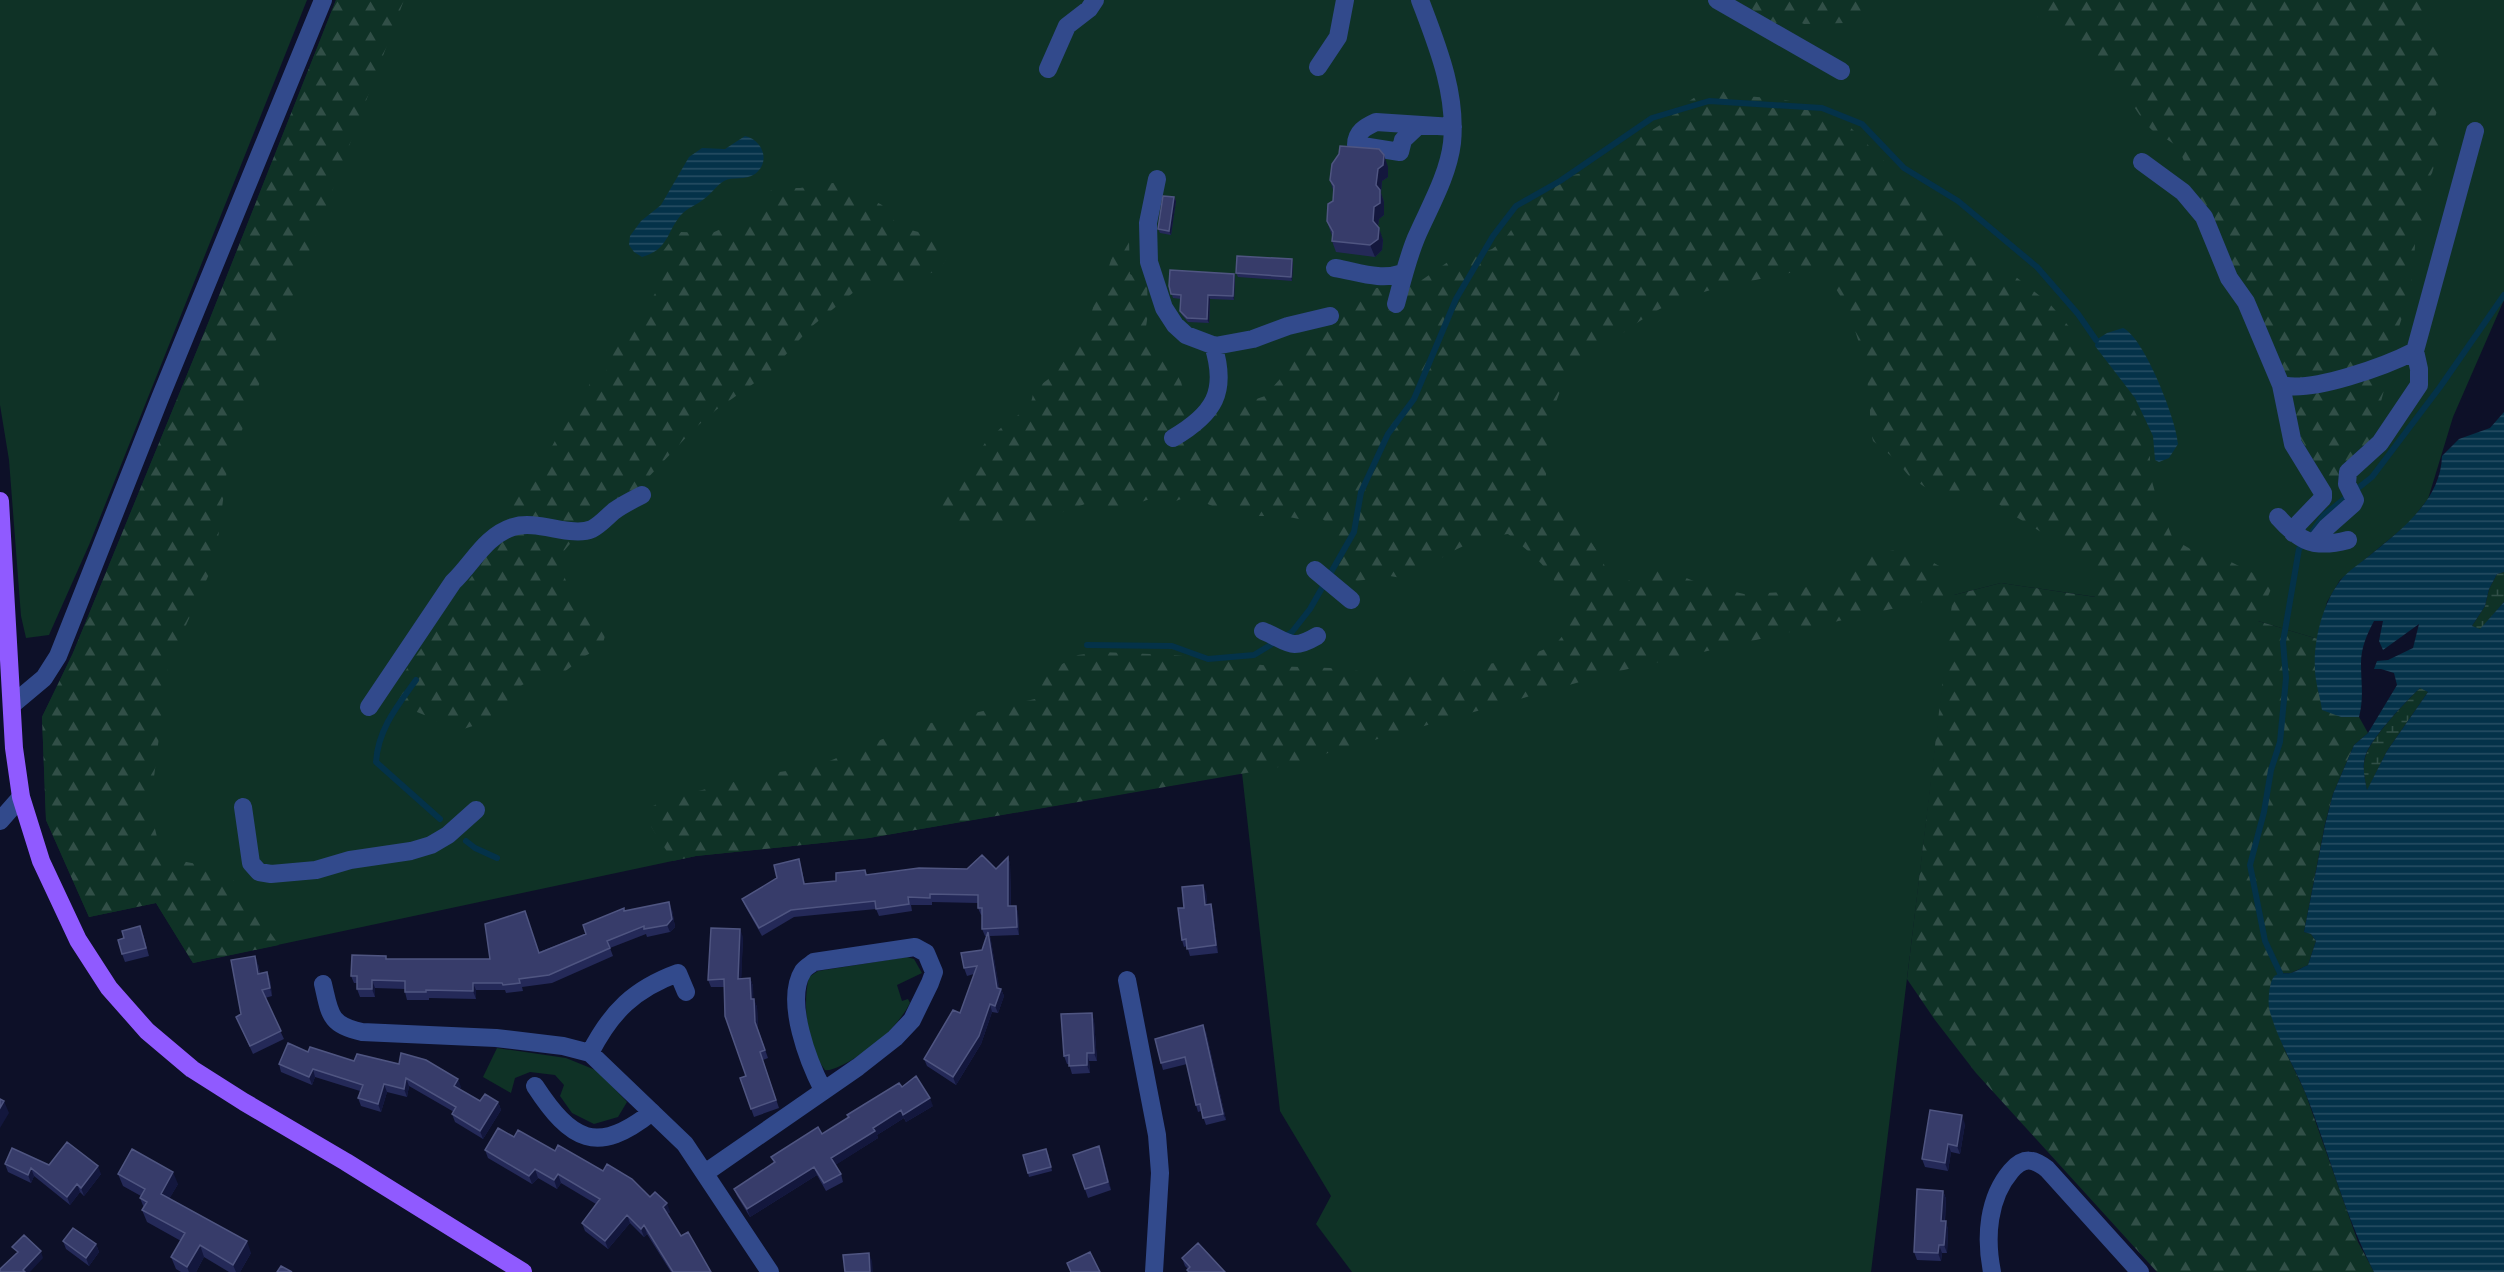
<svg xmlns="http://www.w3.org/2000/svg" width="2504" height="1272" font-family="'Titillium Web',sans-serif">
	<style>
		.green { fill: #0f3226 }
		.forest { fill: url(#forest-firs); fill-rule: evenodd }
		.wetland { fill: url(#wetland-marsh) }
		.water { fill: url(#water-rules); fill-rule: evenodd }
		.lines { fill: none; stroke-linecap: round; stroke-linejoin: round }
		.stream { stroke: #043249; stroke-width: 6 }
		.minor { stroke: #324a8c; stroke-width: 18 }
		.major { stroke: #905aff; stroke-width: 18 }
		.wall { fill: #242958 }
		.shaded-wall { fill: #13173d }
		.building { fill: #373c6a; stroke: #4f5581; stroke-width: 1.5 }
	</style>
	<defs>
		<pattern id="forest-firs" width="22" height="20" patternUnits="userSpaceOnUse" patternTransform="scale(1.5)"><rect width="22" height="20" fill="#0f3226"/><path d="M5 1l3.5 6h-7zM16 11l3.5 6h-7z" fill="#314f47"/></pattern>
		<pattern id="wetland-marsh" width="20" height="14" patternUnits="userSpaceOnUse" patternTransform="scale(1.5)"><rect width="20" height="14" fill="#0f3226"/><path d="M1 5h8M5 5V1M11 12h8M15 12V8" fill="none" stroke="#314f47"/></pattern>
		<pattern id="water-rules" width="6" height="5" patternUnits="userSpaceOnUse" patternTransform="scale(1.5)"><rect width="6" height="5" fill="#043249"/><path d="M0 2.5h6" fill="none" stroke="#284f64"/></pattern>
	</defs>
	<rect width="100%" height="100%" fill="#0d1028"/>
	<!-- green -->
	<path class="green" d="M0 0H307L89 545 49 635 26 638 21 616 9 460 0 405Z
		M336 0H2504V300L2453 417 2428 499 2409 523 2340 580 2327 602 2318 639 2258 621 2001 583 1954 595 1871 1272H1352L1316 1224 1331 1196 1280 1111 1242 773 869 838 696 856 193 963 156 903 89 917 46 820 42 717 73 653 209 321Z
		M907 957 914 959 922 973 897 985 902 1001 908 999 910 1003C904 1015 894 1026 885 1036 876 1045 836 1073 825 1070 807 1046 802 1005 809 977L818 971Z
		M497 1048 566 1058 598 1071 627 1102 618 1117 594 1124 572 1113 560 1096 564 1085 555 1075 530 1072 515 1078 511 1093 483 1077Z"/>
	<!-- forest -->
	<path class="forest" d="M336 0H404L227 470 215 561 168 665 150 809 162 857 226 870 279 945 193 963 156 903 89 917 46 820 42 717 73 653 209 321Z
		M1748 0H1887L1845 23 1804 24 1785 16 1775 24C1763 19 1751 13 1748 0Z
		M2026 0H2423L2430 42 2438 53 2440 102 2434 120 2440 145 2432 173 2420 194 2423 218 2415 243 2414 268 2407 302 2386 367 2387 379 2375 424 2373 445 2350 466 2338 482 2324 477 2296 431 2249 290 2182 203 2194 189C2191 180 2182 153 2177 147 2171 140 2160 137 2154 132 2131 111 2119 71 2097 55 2091 50 2083 49 2076 45 2057 34 2035 20 2026 0Z
		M1725 90 1746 96 1780 99 1830 109 1848 125 1908 185 1947 233 1968 255 2016 277 2050 304 2119 386 2132 406 2145 432 2150 452V474L2156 496 2173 539 2201 555 2227 560 2253 573 2271 589 2258 621 2318 639 2315 669 2341 717H2359L2368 733 2354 745 2333 794 2325 824 2304 932 2311 934 2316 941 2308 965 2291 973H2280L2269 1006 2284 1048 2305 1092 2358 1242 2374 1272H2157L1976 1073 1935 1020 1907 979 1953 595 1615 672 1275 768 869 838 696 856 673 861 647 820 649 808 667 799 765 774 815 767 890 736 922 725 1035 699 1048 672 1078 655 1101 652 1174 655 1271 666 1330 668 1425 678 1449 676 1481 665 1520 659 1555 645 1569 628C1563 579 1545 565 1508 534 1468 539 1443 554 1413 580L1390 576 1357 581 1338 573 1332 559 1341 540 1331 526 1320 517 1304 520 1284 516H1254L1217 508 1189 496 1168 504 1155 497 1117 511 1085 504 1036 522 1011 525 984 524 957 529 937 498 951 481 970 465 985 443 1005 424 1030 407 1034 390 1055 374 1087 328 1094 304 1105 279 1116 244 1129 242 1130 274 1147 283 1148 314 1145 333 1158 352 1172 365 1181 382 1189 409 1213 414 1265 396 1280 379 1308 333 1328 327 1344 307 1363 290 1419 282 1455 257 1474 256 1492 249 1504 240 1529 205 1549 187 1568 176 1603 169 1628 145 1665 122 1682 106 1701 93ZM1803 270H1824L1848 308 1864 359 1870 402V428L1873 441 1895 459 1909 476 1932 492 1970 494 1982 489 2008 512 2095 565V597L2001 583 1954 595 1941 567 1907 548 1867 555 1834 580 1787 592 1744 594 1701 584 1679 575 1659 569 1625 582H1612C1605 566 1599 552 1588 538 1576 524 1552 509 1548 490 1541 458 1551 396 1572 371 1577 366 1585 362 1590 358 1614 340 1643 316 1670 304 1711 286 1759 280 1803 270Z
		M839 182 882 205 899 227 938 237 950 251 940 270 900 283 860 287 811 327 770 372 716 410 694 429 642 484 579 533 564 551V576L573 598 606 632 602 647 585 656 563 673 541 677 522 685 499 710 479 724 451 733 434 719 395 703 397 683 481 563 508 518 519 492 544 461 569 415 583 401 592 378 606 374 610 351 618 337 647 308 659 286 658 269 661 254 672 239 681 232 712 233 723 228 745 225 756 216 763 194 777 188H800Z"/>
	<!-- wetland -->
	<path class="wetland" d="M2504 572V602L2480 630 2472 626 2485 606 2489 589 2497 574Z
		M2421 687 2428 692 2387 751 2367 791C2365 780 2362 769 2365 758 2368 741 2407 700 2421 687Z"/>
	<!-- water -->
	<path class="water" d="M745 136C763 140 771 162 755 174 745 181 733 176 724 181 717 185 711 194 704 199 698 204 690 207 684 212 666 229 671 249 642 257L634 252 629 245 630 236 641 221 661 205 689 157 702 148 725 149Z
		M2123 328C2144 337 2177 421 2178 444L2169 458 2159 462 2155 460 2153 436 2135 398 2095 346 2096 340 2107 333Z
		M2504 412V572L2497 574 2489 589 2485 606 2472 626 2480 629 2504 602V1272H2374C2344 1214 2329 1152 2305 1092 2293 1064 2276 1037 2269 1008 2268 1001 2269 987 2272 980 2276 971 2284 974 2291 973 2297 971 2303 967 2308 965L2316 941 2311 934 2304 932 2325 825 2333 794 2354 745 2368 733 2397 685 2394 673 2381 669H2374L2377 661 2388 660 2413 648 2419 624 2383 650 2379 641 2383 621H2374C2367 634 2361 648 2361 663 2361 682 2364 698 2359 717H2341L2322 710C2320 696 2315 682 2315 669 2313 641 2323 603 2340 581 2346 573 2356 566 2364 560 2397 533 2441 502 2442 456L2459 439 2490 428ZM2420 688 2428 692 2387 751 2367 790C2365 780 2362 768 2365 757 2369 740 2407 700 2420 688Z"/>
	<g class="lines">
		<!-- stream -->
		<path class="stream" d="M2313 531 2324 515 2372 477 2440 387 2504 295
			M1087 645 1172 646 1208 659 1254 655 1292 632 1310 609 1354 532 1361 492 1388 434 1414 399 1456 299 1493 236 1516 206 1560 181 1652 118 1709 101 1822 108 1862 124 1904 168 1958 201 2037 267 2078 314 2096 340
			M416 680C398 705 378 729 376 762L440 819
			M466 841 475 848 497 858
			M2280 973 2265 941 2250 865 2264 812 2271 770 2280 742 2286 678 2283 642 2299 549 2305 542"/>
		<!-- minor -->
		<path class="minor" d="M1717 0 1841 71
			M1318 67 1338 37 1345 0
			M1048 69 1067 26 1089 9 1095 0
			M1419 125 1403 140 1400 152 1356 145C1356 132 1365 127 1376 122L1453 127
			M2142 162 2183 192 2204 217 2229 278 2246 302 2281 385 2293 444 2323 493V498L2299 523 2293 533
			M1157 179 1148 223 1149 262 1164 308 1175 325 1186 335 1215 346 1253 339 1288 326 1330 316
			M1335 268C1359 272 1380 281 1403 273
			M1396 304C1402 282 1407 260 1416 238 1429 208 1448 176 1452 143 1457 93 1437 45 1420 0
			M2281 385C2312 393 2386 366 2415 351
			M1173 438C1214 414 1228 392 1213 345
			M2278 517C2300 542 2314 549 2348 540
			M2314 543 2327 527 2353 504 2355 500 2347 484 2348 472 2380 443 2419 385V369L2415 351 2475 131
			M1315 570 1351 600
			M1263 631C1288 641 1290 652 1317 636
			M13 704 44 678 58 656 160 398 323 0
			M369 707 453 582C473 563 485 536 513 527 537 519 571 538 592 529 600 525 607 517 614 511 622 505 632 500 642 495
			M243 807 251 863 259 872 271 874 316 870 350 860 411 851 431 845 448 835 476 810
			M0 821 21 797
			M1127 980 1157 1135 1160 1173 1154 1272
			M323 984C330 1014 329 1025 362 1032L496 1038 563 1046 590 1053 685 1144 770 1272
			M590 1053C611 1012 634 989 678 973L686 992
			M535 1086C571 1141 597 1156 652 1112
			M705 1173 858 1067 895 1038 912 1020 930 983 934 972 926 953 915 947 814 962C810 965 805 968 803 971 784 1001 809 1063 823 1090
			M1992 1272C1985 1237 1988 1198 2011 1171 2024 1156 2034 1159 2047 1169L2140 1272"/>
		<!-- major -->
		<path class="major" d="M0 501 14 748 21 797 41 861 78 940 109 988 147 1031 192 1069 244 1102 346 1162 523 1272"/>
	</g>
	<!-- wall -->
	<path class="wall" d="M1388 167V177L1382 181 1381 193 1384 202V215L1379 219 1378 227 1383 240 1382 250 1375 257 1336 252 1332 241V236L1327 221 1333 201V190L1330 180Z
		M1174 197 1176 201 1171 235 1160 233 1158 229Z
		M1293 263 1292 281 1238 277 1236 273Z
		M1234 274 1235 278 1234 300 1210 299 1209 323 1188 322 1182 315 1180 311 1181 299 1173 298 1169 286Z
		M1008 857 1010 864 1011 906H1016L1018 913 1019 935 990 936 999 988 1001 989 1004 996 998 1013 992 1012 981 1044 956 1085 927 1066 924 1059 960 1013 974 974 967 976 964 968 982 950 987 936H985L982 929V915H981L978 908V903L932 902V905H911L912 911 879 916 876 909 794 917 762 936 745 906 742 899 777 878 799 859 801 867 805 884 836 881 865 870 867 875 967 869H996Z
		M1206 892 1207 905 1211 904 1213 912 1218 953 1190 956 1187 946 1184 947 1182 940 1184 908Z
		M672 910 675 927 670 932 647 937 646 934 610 948 613 956 552 983 522 987 523 991 506 993 505 990H476V999L429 998V1000H407L405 992V989L375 988V997H360L357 989V983H354L351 976 386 956V959H490L539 952 586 934 624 911Z
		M143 934 149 956 125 962 122 954Z
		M743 937 741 979 750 978 753 986V999L757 1007 758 1029 768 1058 763 1060 779 1108 754 1117 740 1078 746 1076 724 987H711L708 980Z
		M258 964 260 973 267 972 270 980 272 996 265 998 284 1039 253 1054 236 1017 241 1014Z
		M1092 1013 1094 1021 1097 1061H1089L1090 1073 1072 1074 1069 1064H1067L1064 1056Z
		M1206 1032 1226 1120 1206 1125 1201 1111 1198 1112 1196 1105 1187 1064 1163 1070 1161 1063Z
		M308 1052 354 1061 461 1087 459 1089 480 1101 498 1102 501 1110 483 1139 455 1122 452 1114 454 1112 409 1086 407 1097 387 1092 381 1112 361 1106 358 1098 360 1091 315 1077 312 1085 281 1072 279 1064Z
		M933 1106 906 1122 904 1118 877 1135 878 1138 835 1165 841 1174 843 1182 826 1191 817 1175 750 1217 737 1196 734 1189 774 1163 771 1157 822 1134 848 1118 847 1115Z
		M1965 1124 1960 1154 1951 1152 1948 1171 1925 1167 1922 1159Z
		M514 1137 555 1151 603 1171 650 1197 670 1212 667 1214 681 1236 711 1272H671L647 1234 644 1237 630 1223 608 1249 585 1231 582 1223 596 1204 561 1183 557 1189 538 1178 532 1184 488 1158 485 1150Z
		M1048 1153 1052 1171 1029 1177 1028 1173Z
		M1102 1154 1111 1190 1088 1198 1073 1155Z
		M5 1164 49 1165 101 1174 84 1196 80 1192 70 1205 34 1176 31 1183 8 1172Z
		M118 1174 178 1184 169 1199 251 1253 240 1272H229L204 1257 196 1272H181L176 1269 171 1257 181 1241 147 1222 142 1210 144 1208 140 1198 141 1196 123 1186Z
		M1943 1191 1946 1199 1945 1221 1948 1229 1947 1253H1942L1941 1261 1917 1260 1914 1252Z
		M63 1241 96 1244 99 1252 89 1266 66 1249Z
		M1182 1258 1225 1272H1188V1269L1185 1266Z"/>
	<!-- shaded-wall -->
	<path class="shaded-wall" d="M1384 155 1388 167V177L1382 181 1381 193 1384 202V215L1379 219 1377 233 1373 221 1378 169Z
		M1174 197 1176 201 1171 235 1169 231Z
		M1379 228 1383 240 1382 250 1375 257 1370 245Z
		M1292 259 1293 263 1292 281 1291 277Z
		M1234 274 1235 278 1234 300 1233 296Z
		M1208 295 1210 299 1209 323 1207 319Z
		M1008 857 1010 864 1011 913 1008 906Z
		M1203 885 1206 892 1208 912 1205 905Z
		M669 902 672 910 675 927 670 932 667 925Z
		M1211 904 1213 912 1218 953 1216 945Z
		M1016 906 1018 913 1019 935 1017 927Z
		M740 929 743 937 741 987 738 979Z
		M988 932 991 940 1000 992 1001 989 1004 996 998 1013 995 1006 997 988Z
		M255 956 258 964 261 982 258 974Z
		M267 972 270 980 272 996 270 988Z
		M750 978 753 986 754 1007 751 999Z
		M372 980 375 988V997L372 989Z
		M473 983 476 990V999L473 991Z
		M754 999 757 1007 758 1029 768 1058 755 1022Z
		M990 1004 992 1012 981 1044 956 1085 953 1077Z
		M1092 1013 1094 1021 1097 1061 1094 1053Z
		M1203 1025 1206 1032 1226 1120 1223 1114Z
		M1087 1053 1089 1061 1090 1073 1087 1065Z
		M313 1069 315 1077 312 1085 309 1077Z
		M406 1078 409 1086 407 1097 404 1089Z
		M458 1079 461 1087 457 1094 454 1086Z
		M384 1084 387 1092 381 1112 378 1104Z
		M930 1098 933 1106 906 1122 903 1115Z
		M4 1101 9 1113 0 1128V1108Z
		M498 1102 501 1110 483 1139 480 1131Z
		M901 1110 904 1118 877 1135 878 1138 834 1166 831 1158 873 1128Z
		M1962 1115 1965 1124 1960 1154 1957 1146Z
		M1948 1144 1951 1152 1948 1171 1945 1163Z
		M1099 1146 1102 1154 1111 1190 1108 1182Z
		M98 1166 101 1174 84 1196 81 1188Z
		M814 1167 817 1175 750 1217 747 1209Z
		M31 1168 34 1176 31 1183 28 1175Z
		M535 1169 538 1178 532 1184 529 1176Z
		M173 1172 178 1184 165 1206 161 1194Z
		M558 1174 561 1183 557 1189 554 1180Z
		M77 1184 80 1192 70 1205 67 1197Z
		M1943 1191 1946 1199 1944 1229 1941 1221Z
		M667 1203 670 1212 666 1215 663 1207Z
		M627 1215 630 1223 608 1249 605 1241Z
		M1946 1221 1948 1229 1947 1253 1944 1245Z
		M644 1225 647 1234 644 1237 641 1229Z
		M247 1241 251 1253 240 1272H236L233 1265Z
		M96 1244 99 1252 89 1266 86 1258Z
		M200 1245 204 1257 196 1272H189L187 1267Z
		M1939 1245 1942 1253 1941 1261 1938 1253Z
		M41 1251 43 1258 30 1272H23V1270Z
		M869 1253 872 1261 873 1272H870Z"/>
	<!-- building -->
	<path class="building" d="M1340 146 1379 149 1384 155 1383 165 1378 169 1376 185 1380 190V203L1374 207 1373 221 1379 228 1378 239 1370 245 1332 241 1333 232 1327 221 1328 204 1333 201 1334 186 1330 180 1332 164 1339 154Z
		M1163 196 1174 197 1169 231 1158 229Z
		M1237 256 1292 259 1291 277 1236 273Z
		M1170 270 1234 274 1233 296 1208 295 1207 319 1187 318 1180 311 1181 295 1171 294 1169 286Z
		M982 855 996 869 1008 857V906H1016L1017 927 982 929V908H978V895L930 894V898L908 897 909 904 876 909 875 901 791 910 759 928 742 899 777 878 774 865 799 859 804 884 836 881V873L865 870 866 875 919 868 967 869Z
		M1203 885 1205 905 1211 904 1216 945 1187 949 1186 939 1182 940 1178 908H1184L1182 887Z
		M669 902 672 919 667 925 644 929V926L607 941 610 948 549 975 519 979 520 983 503 985 502 983H473V991L426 990V992H405V981L372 980V989H357V976H351L352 955 386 956V959H490L485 924 525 911 539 953 586 934 583 925 624 908V911Z
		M140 926 146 948 122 954 118 940 124 938 122 931Z
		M711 928 740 929 738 979 750 978 751 999H754L755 1022 765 1050 760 1052 776 1100 751 1109 740 1078 746 1076 725 1016 724 979 708 980Z
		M988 932 997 988 1001 989 995 1006 990 1004 979 1036 953 1077 924 1059 953 1010 960 1013 977 966 964 968 961 953 982 950Z
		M255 956 258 974 267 972 270 988 262 990 281 1031 250 1046 236 1017 241 1014 231 960Z
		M1092 1013 1094 1053H1087V1065L1069 1066V1055L1064 1056 1061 1014Z
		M1203 1025 1223 1114 1203 1118 1200 1104 1196 1105 1185 1057 1161 1063 1155 1039Z
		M288 1043 308 1052 310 1047 354 1061 357 1054 399 1064 401 1053 426 1060 458 1079 454 1086 480 1101 485 1094 498 1102 480 1131 452 1114 456 1107 406 1078 404 1089 384 1084 378 1104 358 1098 363 1085 313 1069 309 1077 279 1064Z
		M916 1076 930 1098 903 1115 901 1110 873 1128 875 1131 831 1158 841 1174 824 1183 814 1167 747 1209 734 1189 775 1162 771 1157 818 1127 822 1134 849 1117 847 1115 899 1083 902 1087Z
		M0 1099 4 1101 0 1108Z
		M1930 1110 1962 1115 1957 1146 1948 1144 1945 1163 1922 1159Z
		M498 1128 514 1137 518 1130 555 1151 558 1145 603 1171 607 1164 632 1179 650 1197 655 1192 667 1203 663 1207 681 1236 688 1232 711 1272H673L644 1225 641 1229 627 1215 605 1241 582 1223 600 1199 558 1174 554 1180 535 1169 529 1176 485 1150Z
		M67 1142 98 1166 81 1188 77 1184 67 1197 31 1168 28 1175 5 1164 12 1148 49 1165Z
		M1099 1146 1108 1182 1085 1189 1073 1155Z
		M132 1149 173 1172 161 1194 247 1241 233 1265 200 1245 187 1267 171 1257 185 1233 142 1210 147 1202 140 1198 145 1189 118 1174Z
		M1046 1149 1051 1167 1028 1173 1023 1155Z
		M1917 1189 1943 1191 1941 1221H1946L1944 1245H1939L1938 1253 1914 1252Z
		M73 1228 96 1244 86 1258 63 1241Z
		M24 1235 41 1251 23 1270 25 1272H0V1269L18 1252 12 1247Z
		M1198 1243 1225 1272H1189L1187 1270 1190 1267 1182 1258Z
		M1090 1252 1100 1272H1071L1067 1263Z
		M869 1253 870 1272H845L843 1255Z
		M281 1266 292 1272H277Z"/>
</svg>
